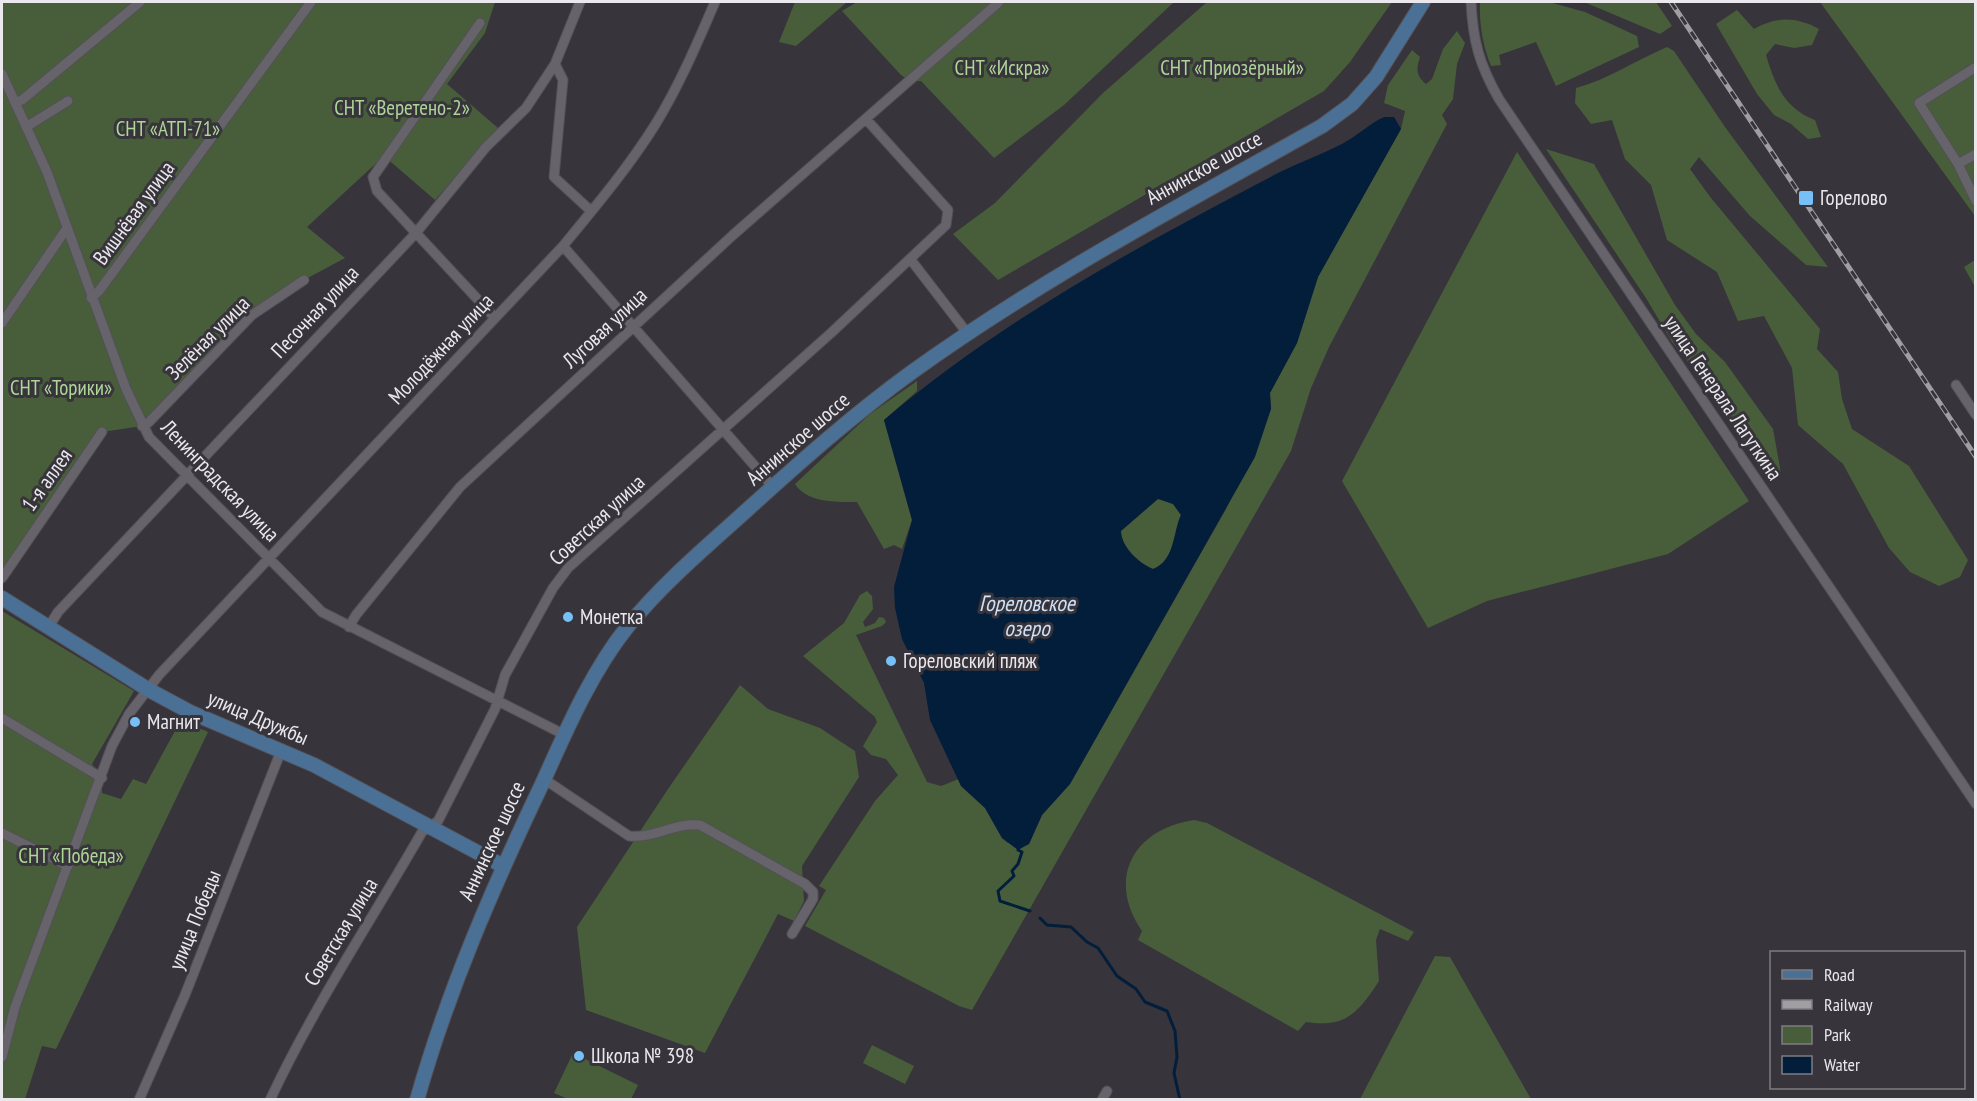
<svg xmlns="http://www.w3.org/2000/svg" width="1977" height="1101" font-family="'PT Sans Narrow',sans-serif">
	<style>
		.green { fill: #485e3b }
		.water { fill: #031e3b; fill-rule: evenodd }
		.lines { fill: none; stroke-linecap: round; stroke-linejoin: round }
		.stream { stroke: #031e3b; stroke-width: 3 }
		.street-casing { stroke: #535057; stroke-width: 11 }
		.secondary-casing { stroke: #535057; stroke-width: 16 }
		.street { stroke: #66636b; stroke-width: 9 }
		.secondary { stroke: #4a7195; stroke-width: 14 }
		.rail-casing { stroke: #a09ea3; stroke-width: 5 }
		.rail { stroke: #37343b; stroke-width: 3; stroke-dasharray: 9; stroke-linecap: butt }
		.poi-dot { fill: #76c0f7; stroke: #37343b; stroke-width: 2 }
		.labels { text-anchor: middle; stroke-width: 6; stroke-linejoin: round; paint-order: stroke }
		.park-label { font-size: 21px; fill: #aed697; stroke: #37343b }
		.street-label { font-size: 21px; fill: #eae8ed; stroke: #37343b }
		.poi-label { font-size: 21px; fill: #eae8ed; stroke: #37343b; text-anchor: start }
		.water-label { font-size: 22px; font-style: italic; fill: #cde1f8; stroke: #37343b }
	</style>
	<rect width="100%" height="100%" fill="#37343b"/>
	<!-- green -->
	<path class="green" d="M2 2H495L485 33 447 84 498 128 435 200 384 156 307 227 345 258 304 280 252 315 142 426 102 432 2 578Z
		M795 2H847L796 46 779 42Z
		M857 2H1174L1064 105 994 158 921 81H910L901 75 842 11Z
		M1207 2H1392L1350 62 1324 91 998 280 953 234 995 203 1103 93Z
		M1480 2H1549L1585 12 1637 36 1639 47 1556 86 1536 42 1499 55 1501 65 1491 66C1483 46 1479 24 1480 2Z
		M1584 2H1656L1672 26 1660 34Z
		M1820 2H1975V216Z
		M1737 10 1754 29C1776 16 1797 17 1819 29L1812 45 1794 48 1775 44 1766 55C1775 86 1785 108 1815 120L1821 137 1808 139 1791 124 1774 115 1757 94 1716 24Z
		M1457 31 1465 43 1457 64 1453 99 1442 115 1447 124 1329 347 1311 388 1291 451 972 1010 959 1006 805 926 826 890 819 886 875 801 898 775 886 759 871 755 863 746 877 722 875 717 803 656 844 623 860 595 867 591 872 596 873 609 863 622 865 627 875 623 879 617 884 618 886 622 882 626 856 635 927 782 941 786 959 779 961 786 985 808 1002 838 1008 843 1029 844 1042 815 1070 784 1226 509 1271 409 1270 393 1297 343 1318 277 1401 129 1405 111 1384 103 1388 85 1412 50 1420 57C1416 69 1416 76 1426 84L1432 79 1443 49Z
		M1667 47 1674 51 1725 127 1828 267 1806 265 1750 216 1699 157 1690 169 1711 198 1820 329 1817 349 1838 372 1842 399 1852 429 1909 466 1968 560 1960 577 1939 586 1910 572 1889 548 1843 464 1798 425 1792 368 1764 316 1738 321 1717 272 1667 240 1651 185 1625 159 1612 120 1591 124 1575 103 1576 88C1609 79 1636 60 1667 47Z
		M1546 149 1594 164 1675 305 1696 334 1725 362 1773 429 1781 473 1770 475 1757 462 1713 392 1672 342 1646 298Z
		M1517 152 1749 501 1668 554 1487 601 1428 628 1342 481Z
		M1975 260V287L1964 267Z
		M917 381V391L884 420 912 520 902 549 894 545 884 549 857 502C836 502 807 503 795 484L870 414Z
		M1158 498 1173 504 1181 515C1173 532 1175 561 1153 569 1138 563 1121 546 1121 531Z
		M2 611 134 691 92 764 102 778V793L121 799 133 779 146 784 181 720 208 732 56 1049 42 1046 25 1099H2Z
		M740 685 768 709 820 728 855 751 859 777 802 866 804 901 794 921 778 914 705 1053 586 1010 577 927 668 789Z
		M1194 820 1207 823 1414 932 1408 941 1380 929 1376 940 1379 981C1358 1013 1346 1028 1306 1022L1298 1031 1138 940 1142 931C1106 879 1133 829 1194 820Z
		M1435 956 1450 957 1531 1099H1360Z
		M872 1045 914 1066 905 1084 863 1063Z
		M573 1053 638 1085 631 1099H568L554 1093Z"/>
	<!-- water -->
	<path class="water" d="M1384 117H1394L1401 129 1318 277 1297 343 1270 393 1271 409 1255 457 1070 784 1042 815 1029 844 1018 850 1002 838 985 808 961 786 930 720 924 683 902 639 895 608 894 587 912 520 884 420C1003 319 1142 244 1280 172 1301 162 1322 154 1342 144 1357 136 1369 124 1384 117ZM1158 499 1173 504 1181 515C1173 532 1175 561 1153 569 1138 563 1121 546 1121 531Z"/>
	<g class="lines">
		<!-- stream -->
		<path class="stream" d="M1018 850 1022 852 1018 864 1012 871 1014 876 998 891 1000 901 1030 911
			M1040 918 1047 925 1071 927 1087 942 1098 948 1117 976 1136 989 1145 1002 1167 1011 1175 1031 1177 1057 1174 1073 1180 1100"/>
		<!-- street casing -->
		<g class="street-casing">
			<path id="street" d="M1471 2C1473 41 1479 64 1499 99L1976 804
				M480 23 373 177 377 191 495 318
				M555 64 563 80 554 177 591 211
				M1976 67 1919 103 1958 164 1976 201
				M2 74 47 172 126 389 149 437 322 612 565 735
				M16 102 22 100 140 2
				M26 127 68 101
				M1958 164 1976 154
				M563 246 773 487
				M911 260 968 334
				M91 298 99 291 311 2
				M2 323 67 228
				M1956 385 1976 415
				M142 426 149 422 252 315 304 280
				M2 578 102 432
				M349 627 356 615 460 487 733 235 999 2
				M48 628 58 612 415 234 486 147 526 108 555 64 580 2
				M2 718 102 778
				M544 779 629 836C654 839 675 822 700 825L805 884 813 892V899L792 934
				M2 833 68 866
				M2 1057 15 1007 112 746 129 714 159 675 563 246C595 207 628 168 655 125 679 86 697 44 715 2
				M139 1100 185 995 281 751
				M270 1100C314 1006 371 921 422 832L438 821 495 709 505 675 553 588 568 568 831 333 946 225 948 210 866 119
				M1102 1100 1107 1091"/>
		</g>
		<!-- secondary casing -->
		<g class="secondary-casing">
			<path id="secondary" d="M2 598 149 690 190 712 314 765 503 866
				M417 1100C448 990 493 887 542 784 566 731 591 672 628 626 663 583 706 547 747 510 800 462 854 414 912 372 1041 279 1183 204 1322 126L1352 104 1376 77 1423 2"/>
		</g>
		<!-- street -->
		<use href="#street" class="street"/>
		<!-- secondary -->
		<use href="#secondary" class="secondary"/>
		<!-- rail casing -->
		<g class="rail-casing">
			<path id="rail" d="M1671 2 1976 457"/>
		</g>
		<!-- rail -->
		<use href="#rail" class="rail"/>
	</g>
	<!-- markers -->
	<g class="poi-dot">
		<rect x="1798" y="190" width="16" height="16" rx="3"/>
		<circle cx="568" cy="617" r="6"/>
		<circle cx="891" cy="661" r="6"/>
		<circle cx="135" cy="722" r="6"/>
		<circle cx="579" cy="1056" r="6"/>
	</g>
	<g class="labels">
		<!-- park labels -->
		<g class="park-label">
			<text x="1002" y="75">СНТ «Искра»</text>
			<text x="1232" y="75">СНТ «Приозёрный»</text>
			<text x="402" y="115">СНТ «Веретено-2»</text>
			<text x="168" y="136">СНТ «АТП-71»</text>
			<text x="61" y="395">СНТ «Торики»</text>
			<text x="71" y="863">СНТ «Победа»</text>
		</g>
		<!-- street labels -->
		<g class="street-label">
			<text transform="translate(1204 168) rotate(-29)" y="7">Аннинское шоссе</text>
			<text transform="translate(134 213) rotate(-54)" y="7">Вишнёвая улица</text>
			<text transform="translate(315 312) rotate(-47)" y="7">Песочная улица</text>
			<text transform="translate(605 328) rotate(-43)" y="7">Луговая улица</text>
			<text transform="translate(208 338) rotate(-45)" y="7">Зелёная улица</text>
			<text transform="translate(441 349) rotate(-47)" y="7">Молодёжная улица</text>
			<text transform="translate(1723 398) rotate(56)" y="7">улица Генерала Лагуткина</text>
			<text transform="translate(798 439) rotate(-41)" y="7">Аннинское шоссе</text>
			<text transform="translate(47 480) rotate(-55)" y="7">1-я аллея</text>
			<text transform="translate(220 481) rotate(46)" y="7">Ленинградская улица</text>
			<text transform="translate(597 520) rotate(-43)" y="7">Советская улица</text>
			<text transform="translate(258 718) rotate(23)" y="7">улица Дружбы</text>
			<text transform="translate(492 841) rotate(-65)" y="7">Аннинское шоссе</text>
			<text transform="translate(195 920) rotate(-68)" y="7">улица Победы</text>
			<text transform="translate(341 932) rotate(-59)" y="7">Советская улица</text>
		</g>
		<!-- poi labels -->
		<g class="poi-label">
			<text x="1820" y="205">Горелово</text>
			<text x="580" y="624">Монетка</text>
			<text x="903" y="668">Гореловский пляж</text>
			<text x="147" y="729">Магнит</text>
			<text x="591" y="1063">Школа № 398</text>
		</g>
		<!-- water labels -->
		<g class="water-label">
			<text x="1027" y="611">Гореловское<tspan x="1027" dy="25">озеро</tspan></text>
		</g>
	</g>
	<!-- border -->
	<rect width="1977" height="1101" fill="none" stroke="#eae8ed" stroke-width="6"/>
	<!-- legend -->
	<rect x="1770" y="951" width="195" height="138" fill="#37343b" stroke="#7f7c82" stroke-width="1.5"/>
	<rect x="1782" y="970" width="30" height="9" fill="#4a7195" stroke="#7f7c82" stroke-width="1.5"/>
	<text x="1824" y="981" font-size="18" fill="#eae8ed">Road</text>
	<rect x="1782" y="1000" width="30" height="9" fill="#a09ea3" stroke="#7f7c82" stroke-width="1.5"/>
	<text x="1824" y="1011" font-size="18" fill="#eae8ed">Railway</text>
	<rect x="1782" y="1026" width="30" height="18" fill="#485e3b" stroke="#7f7c82" stroke-width="1.5"/>
	<text x="1824" y="1041" font-size="18" fill="#eae8ed">Park</text>
	<rect x="1782" y="1056" width="30" height="18" fill="#031e3b" stroke="#7f7c82" stroke-width="1.5"/>
	<text x="1824" y="1071" font-size="18" fill="#eae8ed">Water</text>
</svg>
